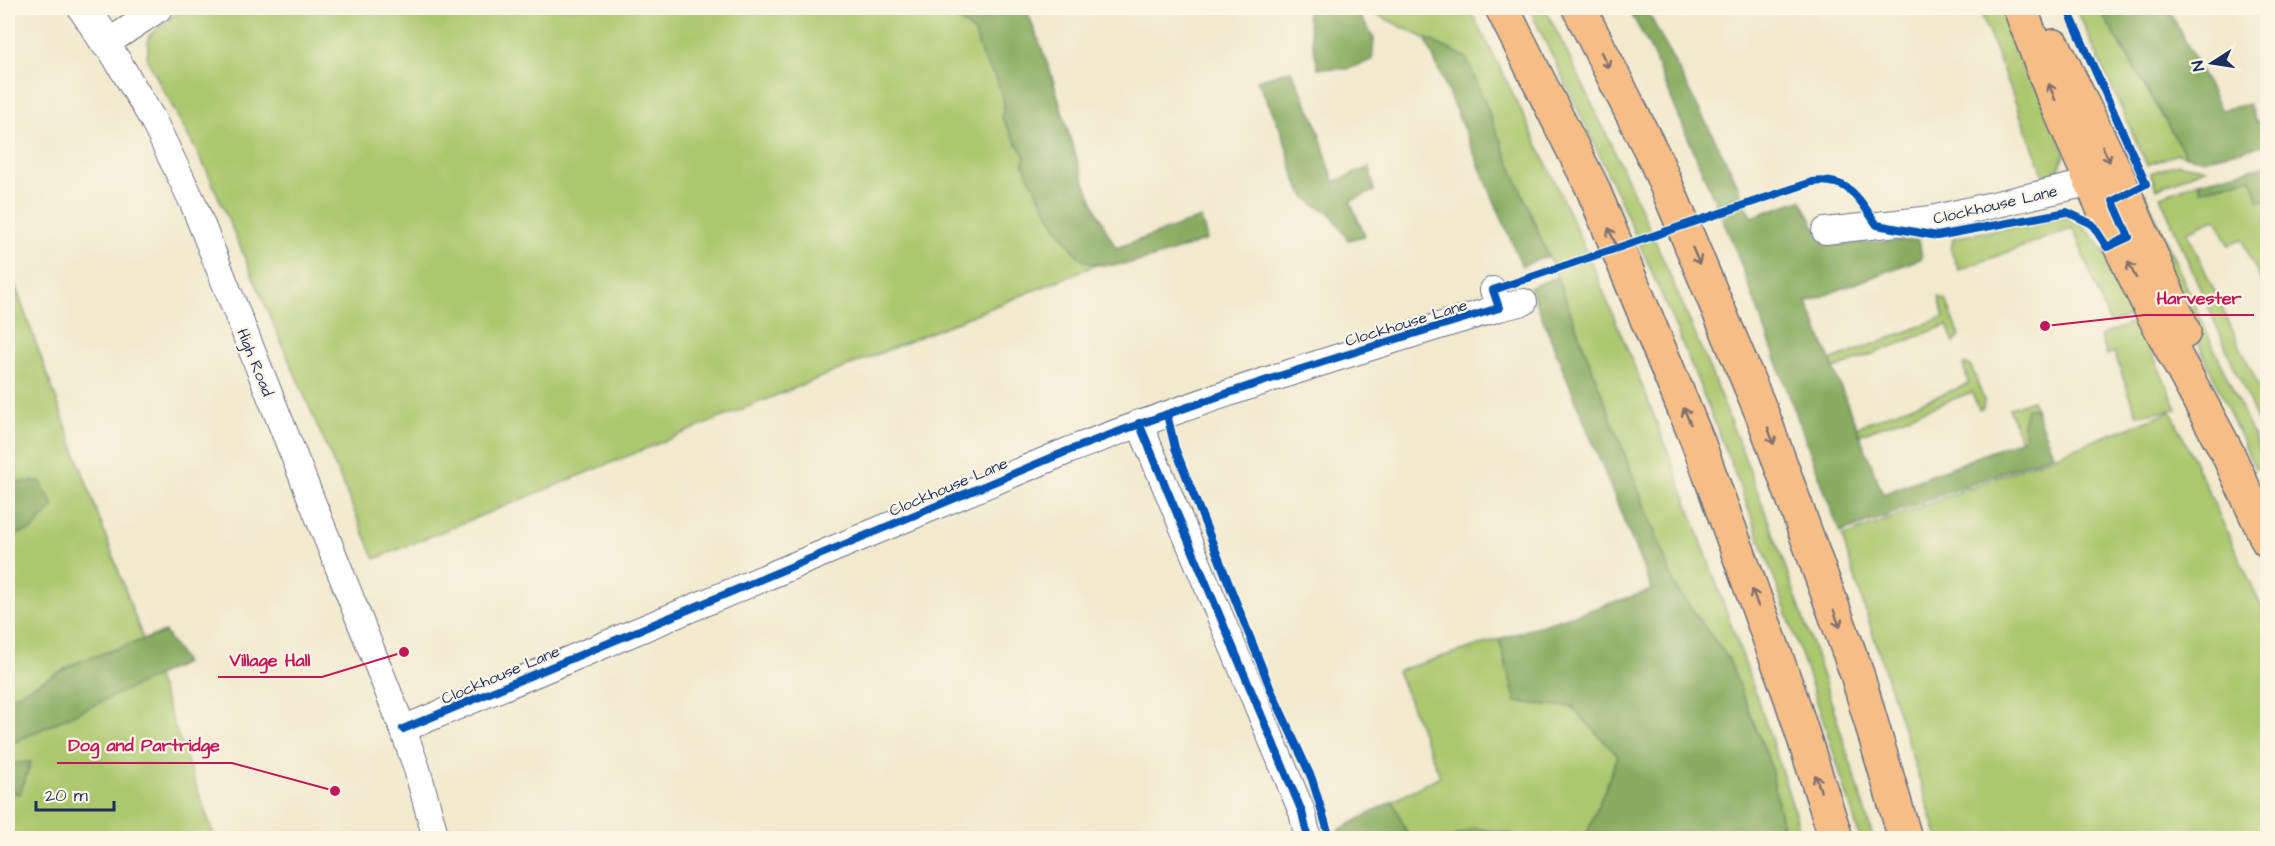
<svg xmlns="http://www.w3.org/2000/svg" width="2275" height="846" font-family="'Architects Daughter',sans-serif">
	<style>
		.green { fill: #acc86e; stroke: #647c66; stroke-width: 1.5 }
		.forest { fill: #89ac61; stroke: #526e60; stroke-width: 1.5 }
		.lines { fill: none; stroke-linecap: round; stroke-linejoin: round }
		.minor-casing { stroke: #667085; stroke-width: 28 }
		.tertiary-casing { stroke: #667085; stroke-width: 34 }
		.primary-casing { stroke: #667085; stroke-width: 36 }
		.trunk-casing { stroke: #667085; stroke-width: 36 }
		.minor { stroke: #fff; stroke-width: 26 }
		.tertiary { stroke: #fff; stroke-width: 32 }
		.primary { stroke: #f6be86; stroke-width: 33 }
		.trunk { stroke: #f6be86; stroke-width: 33 }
		.cycleway-casing { stroke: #fcf5e5; stroke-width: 11 }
		.cycleway { stroke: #0057b8; stroke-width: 8 }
		.oneway { stroke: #7e6f70 }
		.labels { text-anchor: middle; stroke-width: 4.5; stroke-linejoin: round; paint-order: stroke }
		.street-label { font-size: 16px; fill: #1b2f5e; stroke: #fcf5e5 }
		.leader { fill: none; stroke: #c2185b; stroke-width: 2 }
		.callout-dot { fill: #c2185b; stroke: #fcf5e5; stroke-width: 2 }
		.callout-label { font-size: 18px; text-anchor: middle; font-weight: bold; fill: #c2185b; stroke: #fcf5e5; stroke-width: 4.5; stroke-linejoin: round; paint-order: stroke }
	</style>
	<rect width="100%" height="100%" fill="#fcf5e5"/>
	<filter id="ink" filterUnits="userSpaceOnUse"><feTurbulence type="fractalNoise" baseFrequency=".0167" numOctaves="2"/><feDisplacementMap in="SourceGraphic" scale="12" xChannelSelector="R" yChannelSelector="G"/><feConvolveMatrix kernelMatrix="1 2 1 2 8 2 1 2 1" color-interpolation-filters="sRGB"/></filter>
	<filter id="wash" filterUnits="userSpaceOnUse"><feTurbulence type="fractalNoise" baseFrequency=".008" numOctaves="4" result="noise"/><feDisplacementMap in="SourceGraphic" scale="24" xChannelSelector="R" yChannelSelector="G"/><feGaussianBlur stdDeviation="1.35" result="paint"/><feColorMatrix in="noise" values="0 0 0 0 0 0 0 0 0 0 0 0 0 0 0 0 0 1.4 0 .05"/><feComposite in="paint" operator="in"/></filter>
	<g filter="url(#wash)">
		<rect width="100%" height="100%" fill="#f2e9ce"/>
		<!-- green -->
		<path class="green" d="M183 8H1017L1101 263 375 559 209 175 147 59 149 36Z
			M1367 8H1469C1566 190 1645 383 1714 577 1745 664 1777 750 1802 838H1785L1770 764 1728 658 1676 588 1557 277 1466 58 1369 11Z
			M1529 8H1545C1679 274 1790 552 1873 838H1860C1775 552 1661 275 1529 8Z
			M1979 8H2006L2065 151 2059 170 2044 176Z
			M2076 8H2099L2186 156 2177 154 2147 165Z
			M2178 164 2206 168 2157 189 2150 173Z
			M2252 178 2259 200 2267 199V294L2242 240 2229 245 2216 218 2187 232 2267 404V442L2160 196 2199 182 2201 190Z
			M2145 194 2266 464 2255 469 2133 199Z
			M2065 217C2104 232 2117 278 2134 314L2110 324 2073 228 1959 270 1951 250 1953 238Z
			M8 266 215 838H8Z
			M1939 297 1946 300 1960 336 1954 343 1947 325 1834 369 1830 361 1944 317Z
			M2138 321 2177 409 2137 415 2114 352 2107 355 2100 336Z
			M1965 364 1971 366 1984 400 1983 408 1979 410 1972 392 1859 435 1856 427 1969 384 1963 365Z
			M2032 400 2035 409H2027L2023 426 2025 438 2021 440 2009 409Z
			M2171 411 2267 618V838H1938L1842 537Z
			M1499 639 1516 702 1572 707 1618 756 1587 834 1590 838H1339V830L1440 776 1397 671Z"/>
		<!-- forest -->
		<path class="forest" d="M952 8H1026C1036 35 1048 62 1056 90 1073 149 1085 193 1116 248L1201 218 1207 240C1171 251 1127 272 1089 263 1071 259 1032 184 1023 164L1025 157 1002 118 1004 102 997 80 982 57 975 33 960 21Z
			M1308 8H1355L1374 39 1372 60 1348 69 1318 68 1307 15Z
			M1628 8H1646L1732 172 1751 217 1801 200 1824 245 1919 240 1922 258 1807 302 1883 494 2025 438 2023 426 2027 408 2035 409 2053 454 1840 533 1736 251 1650 48Z
			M2099 8H2168L2221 110 2249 104 2256 122 2267 119V144L2203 159 2186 156Z
			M1425 38 1466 57 1548 256 1522 266Z
			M1291 70 1315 120 1334 182 1370 167 1374 191 1350 201 1365 236 1348 240 1330 212C1293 201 1294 170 1284 139 1277 119 1266 99 1257 80Z
			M2267 165V199L2259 201 2251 178 2201 190 2199 182Z
			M1557 277 1676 588 1728 658 1770 764 1785 838H1590L1587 834 1618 756 1572 707 1516 702 1499 639 1652 590 1530 287Z
			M40 481 54 506 32 530 8 536V483Z
			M165 632 185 663 8 745V699L78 662Z
			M31 762 20 794 8 791V764Z
			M1393 801 1409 838H1339V830Z
			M1475 828 1513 834 1520 838H1451Z"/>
	</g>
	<g filter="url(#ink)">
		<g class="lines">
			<!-- minor casing -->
			<g class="minor-casing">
				<path id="minor" d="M160 8 107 43 153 120 193 203 403 729 417 769 436 838
					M1825 231 1932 219 2092 182
					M1499 308 1524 302
					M1139 423 1302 812 1308 838
					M403 729 1070 450C1211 396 1355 351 1499 308L1493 290"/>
			</g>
			<!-- tertiary casing -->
			<g class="tertiary-casing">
				<path id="tertiary" d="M84 8 107 43"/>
			</g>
			<!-- primary casing -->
			<g class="primary-casing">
				<path id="primary" d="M2020 8 2053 95 2118 242 2154 316 2227 452 2268 541
					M2054 46 2116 173 2184 332"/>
			</g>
			<!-- trunk casing -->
			<g class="trunk-casing">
				<path id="trunk" d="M1502 8 1592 187 1698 442 1791 698 1836 838
					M1579 8 1656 161 1763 416 1857 674 1905 838"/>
			</g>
			<!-- minor -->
			<use href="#minor" class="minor"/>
			<!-- tertiary -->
			<use href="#tertiary" class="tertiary"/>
			<!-- primary -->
			<use href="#primary" class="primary"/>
			<!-- trunk -->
			<use href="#trunk" class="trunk"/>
			<!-- cycleway casing -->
			<g class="cycleway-casing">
				<path id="cycleway" d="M1167 414 1175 448 1271 690 1312 779 1330 838
					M1139 423 1302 812 1308 838
					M403 729 1070 450C1211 396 1355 351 1499 308L1493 290 1812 182C1850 177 1858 198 1877 225L1937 236 2067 212 2092 224 2107 247 2129 237 2113 201 2146 184 2067 8"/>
			</g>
			<!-- cycleway -->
			<use href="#cycleway" class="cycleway"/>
		</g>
		<!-- one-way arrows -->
		<defs><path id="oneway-shaft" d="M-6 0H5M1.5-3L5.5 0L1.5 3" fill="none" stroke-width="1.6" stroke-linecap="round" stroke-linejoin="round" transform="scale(1.5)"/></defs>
		<g class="oneway">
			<use href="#oneway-shaft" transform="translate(1605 60) rotate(63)"/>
			<use href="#oneway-shaft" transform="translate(2052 92) rotate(-112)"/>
			<use href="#oneway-shaft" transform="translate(2106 154) rotate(65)"/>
			<use href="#oneway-shaft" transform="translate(1612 236) rotate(-113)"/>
			<use href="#oneway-shaft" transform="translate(1696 256) rotate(67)"/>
			<use href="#oneway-shaft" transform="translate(2132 270) rotate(-116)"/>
			<use href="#oneway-shaft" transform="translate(1687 416) rotate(-113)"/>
			<use href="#oneway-shaft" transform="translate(1771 436) rotate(70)"/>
			<use href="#oneway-shaft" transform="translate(1755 598) rotate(-110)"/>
			<use href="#oneway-shaft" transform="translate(1837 619) rotate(70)"/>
			<use href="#oneway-shaft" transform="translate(1818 783) rotate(-108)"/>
		</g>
	</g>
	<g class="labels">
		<!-- street labels -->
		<g class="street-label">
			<text transform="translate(1995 204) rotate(-13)" y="6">Clockhouse Lane</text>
			<text transform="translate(1406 322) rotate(-17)" y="6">Clockhouse Lane</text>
			<text transform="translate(256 362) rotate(68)" y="6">High Road</text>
			<text transform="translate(948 486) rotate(-23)" y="6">Clockhouse Lane</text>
			<text transform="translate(500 674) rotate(-23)" y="6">Clockhouse Lane</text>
		</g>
	</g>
	<!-- callouts -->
	<path class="leader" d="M2045 326L2145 315H2254M404 652L322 677H218M335 791L232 763H57"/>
	<g class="callout-dot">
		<circle cx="2045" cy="326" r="6"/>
		<circle cx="404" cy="652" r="6"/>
		<circle cx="335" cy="791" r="6"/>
	</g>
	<g class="callout-label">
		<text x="2199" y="304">Harvester</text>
		<text x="270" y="666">Village Hall</text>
		<text x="144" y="751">Dog and Partridge</text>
	</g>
	<!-- margin -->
	<rect width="2275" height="846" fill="none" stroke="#fcf5e5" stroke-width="30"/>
	<!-- north arrow -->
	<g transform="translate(2212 63) rotate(258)" stroke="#fcf5e5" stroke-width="4.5" paint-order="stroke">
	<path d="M0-4.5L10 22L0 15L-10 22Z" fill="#1b2f5e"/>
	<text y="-9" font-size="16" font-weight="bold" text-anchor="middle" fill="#1b2f5e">N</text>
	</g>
	<!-- scale -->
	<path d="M36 801v9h78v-9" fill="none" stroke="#1b2f5e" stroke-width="3"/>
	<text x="45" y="801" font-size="18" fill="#1b2f5e" stroke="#fcf5e5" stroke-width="4.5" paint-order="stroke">20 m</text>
</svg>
